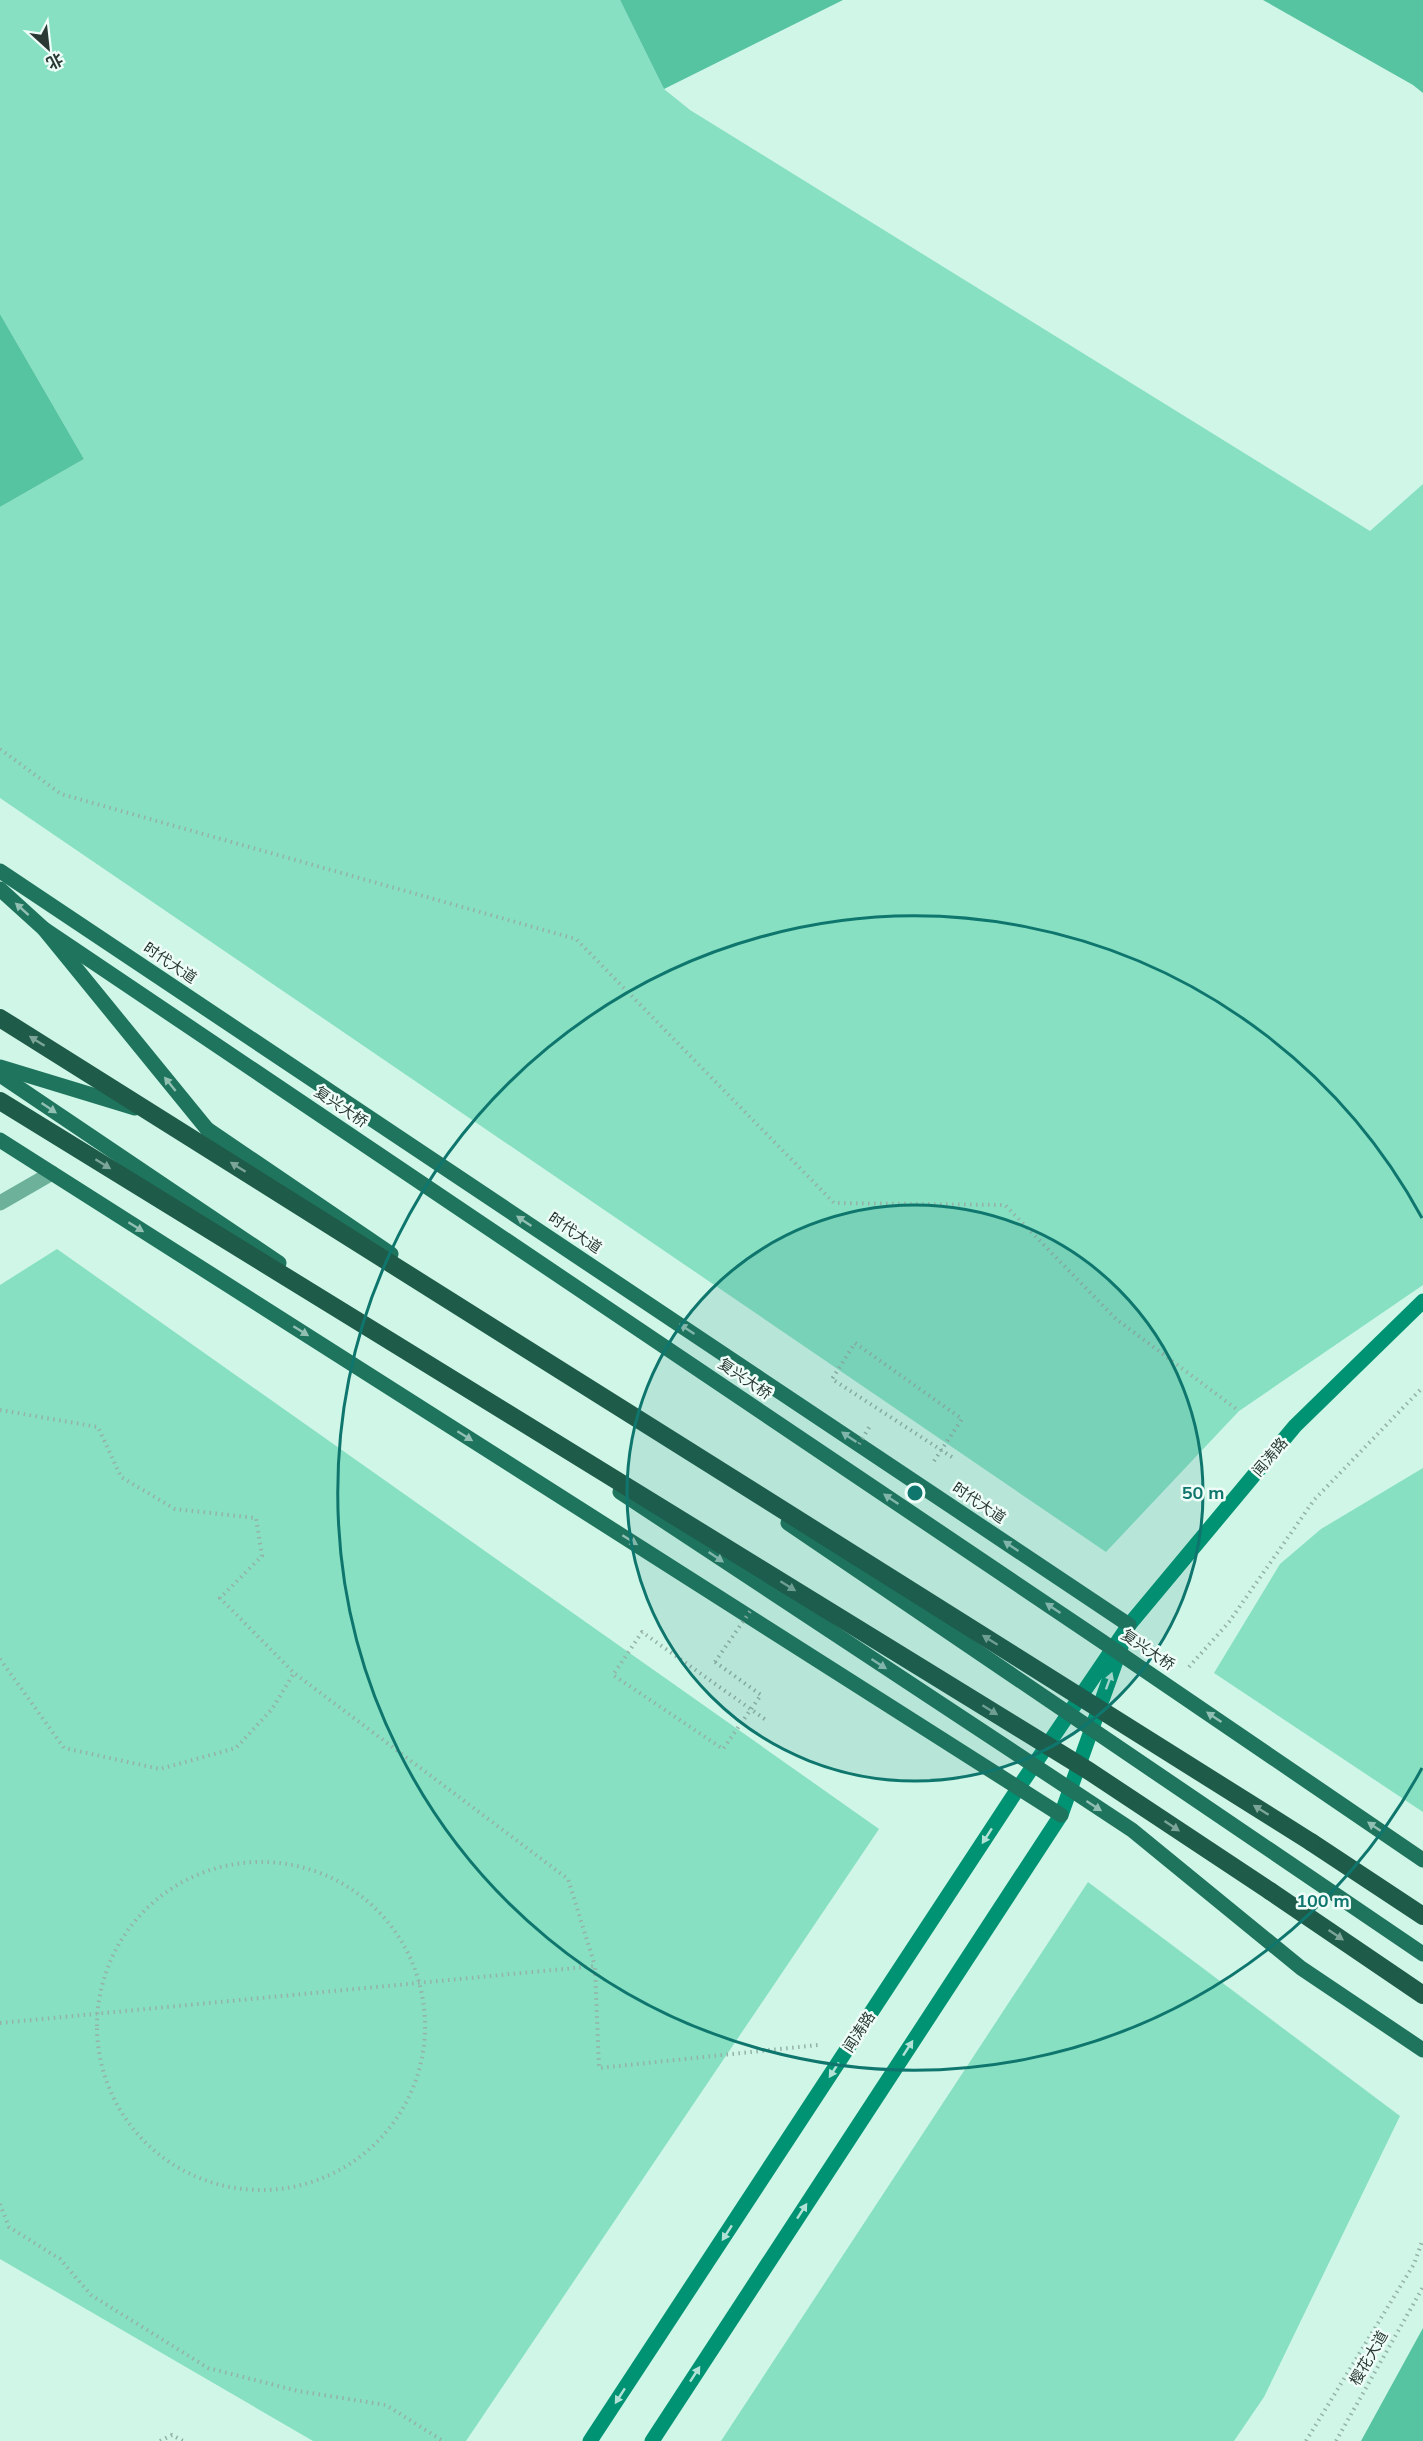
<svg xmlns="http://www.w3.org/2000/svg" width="1423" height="2441" font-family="Mulish,'Noto Sans SC',sans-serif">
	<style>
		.green { fill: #87e0c2 }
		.water { fill: #56c3a1 }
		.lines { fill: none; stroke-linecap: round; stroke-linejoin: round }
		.path { stroke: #94b2a7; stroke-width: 4; stroke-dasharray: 1.5 4.5; stroke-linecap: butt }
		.street { stroke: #6eb19a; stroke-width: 15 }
		.secondary { stroke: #009373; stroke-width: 15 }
		.primary { stroke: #1f745d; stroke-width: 15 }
		.highway { stroke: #1e5b49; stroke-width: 18 }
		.path-bridge { stroke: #94b2a7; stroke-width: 4; stroke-dasharray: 1.5 4.5; stroke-linecap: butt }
		.primary-bridge { stroke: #1f745d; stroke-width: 15 }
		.highway-bridge { stroke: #1e5b49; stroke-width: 18 }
		.oneway { fill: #91bfb2 }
		.oneway2 { fill: #7ca497 }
		.oneway3 { fill: #b2e2d6 }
		.ring { fill: none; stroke: #0f766e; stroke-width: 3 }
		.labels { text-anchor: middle; stroke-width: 5; stroke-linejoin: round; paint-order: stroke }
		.street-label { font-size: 15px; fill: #2a3934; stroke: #eefdf7 }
		.centre { fill: #0f766e; stroke: #eefdf7; stroke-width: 3 }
		.ring-label { font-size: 18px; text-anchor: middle; font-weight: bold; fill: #0f766e; stroke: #eefdf7; stroke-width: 5; stroke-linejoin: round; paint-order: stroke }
	</style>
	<rect width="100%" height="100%" fill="#cff6e7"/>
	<!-- green -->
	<path class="green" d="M0 0H620L664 89 690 110 1370 531 1423 484V1285L1239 1411 1106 1552 0 798V507L84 459 0 314Z
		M57 1249 879 1829 466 2441H313L0 2259V1285Z
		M1423 1468V1812L1214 1673 1280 1564 1321 1529Z
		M1088 1882 1400 2116 1264 2397 1234 2441H721Z"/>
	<!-- water -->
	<path class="water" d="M620 0H843L664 89Z
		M1263 0H1423V93L1413 85Z
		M0 314 84 459 0 507Z
		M1423 2328V2441H1361Z"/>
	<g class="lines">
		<!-- path -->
		<path class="path" d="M0 749 61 794 576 939 834 1203 1005 1205 1116 1319 1239 1411
			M0 1410 98 1427 121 1477 175 1509 256 1518 262 1556 220 1598 294 1673 568 1879 595 1966
			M934 1461 962 1419 855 1343 832 1379 955 1459
			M0 1659 64 1748 160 1769 236 1748 272 1709 294 1673
			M715 1662 761 1695 723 1749 613 1675 642 1632 766 1720
			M1189 1667 1229 1622 1314 1500 1423 1387
			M97 2026a164 164 0 1 1 328 0a164 164 0 1 1-328 0Z
			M0 2023 595 1966 599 2068 818 2045
			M0 2204 9 2227 60 2259 91 2295 208 2368 298 2391 386 2405 443 2441
			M160 2441 172 2435 183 2441
			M1306 2441 1414 2264 1423 2239
			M1336 2441 1423 2287"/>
		<!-- street -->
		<path class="street" d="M0 1203 52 1173"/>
		<!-- secondary -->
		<path class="secondary" d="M590 2441 1019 1787 1129 1625 1295 1426 1423 1301
			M652 2441 1061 1815 1121 1647"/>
		<!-- primary -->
		<path class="primary" d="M0 871 1129 1625
			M0 889 44 929 207 1129
			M0 1067 135 1108
			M0 1140 1061 1815"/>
		<!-- highway -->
		<path class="highway" d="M1311 1842 1423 1916
			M1270 1891 1423 1995"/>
		<!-- path-bridge -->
		<path class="path-bridge" d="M859 1444 870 1426
			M715 1662 751 1610"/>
		<!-- primary-bridge -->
		<path class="primary-bridge" d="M44 929 1100 1640 1423 1860
			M0 1075 279 1263
			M207 1129 391 1254
			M620 1492 1132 1830 1301 1968 1423 2050
			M788 1523 1423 1954"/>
		<!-- highway-bridge -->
		<path class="highway-bridge" d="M0 1018 1311 1842
			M0 1101 1089 1771 1270 1891"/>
	</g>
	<!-- one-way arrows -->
	<defs><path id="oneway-solid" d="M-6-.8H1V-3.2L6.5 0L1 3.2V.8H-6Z" transform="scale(1.5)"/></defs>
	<g class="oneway">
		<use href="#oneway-solid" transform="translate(22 909) rotate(-138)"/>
		<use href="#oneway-solid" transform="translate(170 1084) rotate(-129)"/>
		<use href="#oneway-solid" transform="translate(49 1108) rotate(34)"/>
		<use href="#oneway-solid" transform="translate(524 1221) rotate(-146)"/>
		<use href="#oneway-solid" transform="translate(136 1227) rotate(32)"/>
		<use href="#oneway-solid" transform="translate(687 1329) rotate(-146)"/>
		<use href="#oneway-solid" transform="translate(301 1331) rotate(32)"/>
		<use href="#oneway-solid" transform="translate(465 1436) rotate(32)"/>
		<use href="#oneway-solid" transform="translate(849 1437) rotate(-146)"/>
		<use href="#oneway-solid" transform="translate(891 1499) rotate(-146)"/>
		<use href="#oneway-solid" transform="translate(630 1540) rotate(32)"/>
		<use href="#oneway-solid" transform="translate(1011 1546) rotate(-146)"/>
		<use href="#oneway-solid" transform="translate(716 1557) rotate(34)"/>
		<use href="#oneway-solid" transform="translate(1053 1608) rotate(-146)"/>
		<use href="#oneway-solid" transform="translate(879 1664) rotate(33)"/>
		<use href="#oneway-solid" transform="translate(1214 1717) rotate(-146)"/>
		<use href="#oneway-solid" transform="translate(1094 1806) rotate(33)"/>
		<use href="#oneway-solid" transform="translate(1375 1827) rotate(-146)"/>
	</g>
	<g class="oneway2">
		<use href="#oneway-solid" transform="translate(37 1041) rotate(-148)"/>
		<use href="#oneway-solid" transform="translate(103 1164) rotate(32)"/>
		<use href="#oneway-solid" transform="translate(238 1167) rotate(-148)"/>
		<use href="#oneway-solid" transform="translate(788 1586) rotate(32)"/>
		<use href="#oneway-solid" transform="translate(990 1640) rotate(-148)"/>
		<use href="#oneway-solid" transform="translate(990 1710) rotate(32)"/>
		<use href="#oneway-solid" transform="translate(1261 1810) rotate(-148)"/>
		<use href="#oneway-solid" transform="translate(1172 1826) rotate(34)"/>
		<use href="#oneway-solid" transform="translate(1336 1935) rotate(34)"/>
	</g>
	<g class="oneway3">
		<use href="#oneway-solid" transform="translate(1109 1681) rotate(-70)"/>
		<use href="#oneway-solid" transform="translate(987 1836) rotate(123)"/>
		<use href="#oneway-solid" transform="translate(908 2048) rotate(-57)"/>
		<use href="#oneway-solid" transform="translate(834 2070) rotate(123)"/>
		<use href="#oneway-solid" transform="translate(802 2211) rotate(-57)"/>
		<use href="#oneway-solid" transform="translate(727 2233) rotate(123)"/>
		<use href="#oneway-solid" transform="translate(695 2374) rotate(-57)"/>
		<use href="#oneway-solid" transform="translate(620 2396) rotate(123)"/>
	</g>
	<!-- distance rings -->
	<circle cx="915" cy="1493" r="288" fill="#0f766e" fill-opacity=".12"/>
	<g class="ring">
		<circle cx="915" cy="1493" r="288"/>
		<path d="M1422 1768A577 577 0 1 1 1422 1218"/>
	</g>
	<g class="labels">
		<!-- street labels -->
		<g class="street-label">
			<text transform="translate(170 963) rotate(34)" y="5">时代大道</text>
			<text transform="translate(341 1107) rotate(34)" y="5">复兴大桥</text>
			<text transform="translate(575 1233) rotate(34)" y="5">时代大道</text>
			<text transform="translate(745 1379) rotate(34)" y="5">复兴大桥</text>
			<text transform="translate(1270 1457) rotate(-50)" y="5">闻涛路</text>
			<text transform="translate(979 1503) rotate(34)" y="5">时代大道</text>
			<text transform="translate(1148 1650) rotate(34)" y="5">复兴大桥</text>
			<text transform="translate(859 2032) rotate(-57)" y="5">闻涛路</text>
			<text transform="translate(1369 2358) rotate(-60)" y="5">樱花大道</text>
		</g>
	</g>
	<circle cx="915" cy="1493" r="9" class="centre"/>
	<g class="ring-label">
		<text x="1203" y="1499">50 m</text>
		<text x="1323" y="1907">100 m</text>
	</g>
	<!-- north arrow -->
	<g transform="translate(48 48) rotate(153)" stroke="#eefdf7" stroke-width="4.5" paint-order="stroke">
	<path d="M0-4.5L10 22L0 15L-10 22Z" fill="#2a3934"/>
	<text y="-9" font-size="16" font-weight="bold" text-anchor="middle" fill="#2a3934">北</text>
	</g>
</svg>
